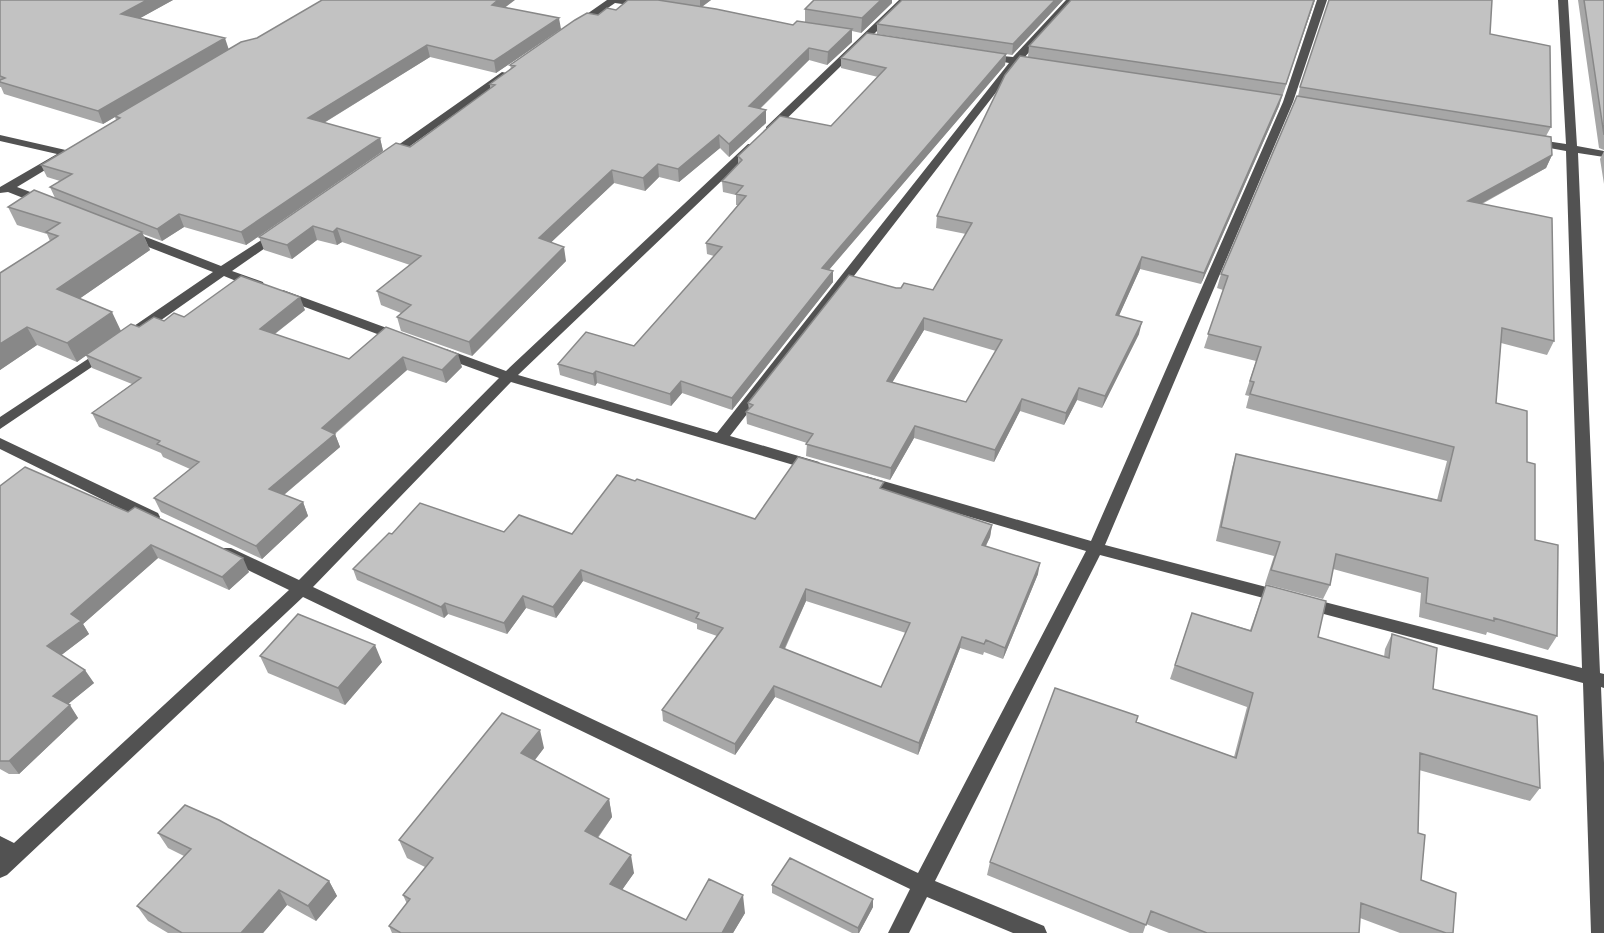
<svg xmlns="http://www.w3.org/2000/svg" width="1604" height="933" font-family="'Exo 2',sans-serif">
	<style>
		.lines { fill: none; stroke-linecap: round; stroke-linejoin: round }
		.minor { fill: #525252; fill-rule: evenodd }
		.wall { fill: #a7a7a7; fill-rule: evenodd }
		.shaded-wall { fill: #888 }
		.building { fill: #c2c2c2; stroke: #888; stroke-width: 1.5; fill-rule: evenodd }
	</style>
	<rect width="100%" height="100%" fill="#fff"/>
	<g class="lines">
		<!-- minor -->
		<path class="minor" d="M607 0H635L649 4 644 7 615 3 580 27H574V23Z
			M899 0H909L774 131H766V127Z
			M1066 0H1076L1023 59 1040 62V66L1018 64 730 436 819 462 821 466 819 470 814 471 511 382 313 587 918 873 1086 551 861 485 858 481 866 476 1091 541 1283 102 1317 0H1327L1293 102 1105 545 1282 591 1288 593 1290 597 1288 601 1282 603 1100 555 935 881 1044 926 1047 933H1013L927 897 909 933H888L910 889 303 597 7 875 0 878V836L14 843 289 590 219 556 217 552 219 548H231L299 580 499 378 436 355 434 352 436 349H446L506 371 748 144H756V148L518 375 717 433 1009 63 981 58V54L1013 57Z
			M1558 0H1568L1577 146 1604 151V157L1578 153 1600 673 1604 674V688L1601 687 1604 763V933H1591L1583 683 1305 609 1299 608 1297 603 1299 598 1305 597 1582 668 1566 151 1533 145 1527 142 1533 139 1566 144Z
			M502 72 511 74 392 159H384V155Z
			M0 135 70 151V155L17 187 49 199V205H41L8 192 0 193V187L57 154 0 141Z
			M277 230 281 231V237L232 271 263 282 264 285 263 288H253L224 276 144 332H134L132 329 134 326 213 272 125 238V232H133L221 266Z
			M283 290 406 335 408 338 401 342 396 341 278 297 277 294Z
			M106 347 113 351 111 354 0 429V417Z
			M0 438 158 513 160 517 158 521H146L0 449Z"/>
	</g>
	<!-- wall -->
	<path class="wall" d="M0 0H173L140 18 228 50 506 7 561 29 496 73 430 57 324 123 380 138 383 151 246 245 184 227 162 241 143 234 150 250 79 299 121 331 164 321 184 317 305 310 275 334 349 359 386 327 462 367 446 383 407 370 335 434 340 447 284 495 303 502 308 516 262 559 161 512 154 498 190 469 163 457 161 453 99 427 92 413 132 384 92 368 86 355 77 362 37 345 0 370V273L50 241 47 234 17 225 8 207 55 198 50 187 60 181 47 177 41 165 116 120 115 117 103 124 4 94 1 87H0Z
		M628 0H711L702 7 793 25 805 22V9L892 3 861 33 852 31V42L827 65 809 60 760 109 766 110V123L729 157 720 148 679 182 659 177 645 191 614 183 551 242 566 261 472 356 401 331 397 317 401 313 381 305 377 291 410 265 342 242 337 245 317 240 292 259 264 250 259 237 410 147 490 89V84L511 69 510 65 598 15 616 10Z
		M1063 0 1012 55 877 34V24Z
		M1071 0H1315L1279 106 1201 284 1140 269 1119 315 1139 334 1102 408 1077 400 1064 425 1020 411 994 462 914 438 890 480 806 456 807 443 747 424 746 412 749 410 748 403 896 288 933 290 966 234 936 228 937 216 1028 57 1029 46ZM924 330 996 351 966 402 892 382Z
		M1578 0H1604V150L1599 148Z
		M1490 34 1551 127 1546 136 1552 155 1546 168 1482 204 1554 341 1547 355 1501 343 1496 403 1527 462 1535 540 1557 636 1548 650 1487 632 1486 635 1419 617 1421 593 1333 569 1330 585 1323 599 1265 584 1274 556 1216 541 1232 468 1236 454 1437 500 1447 461 1246 408 1249 396 1245 395 1256 361 1204 348 1223 290 1217 288 1221 274 1298 96 1300 87Z
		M1006 54 1005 65 829 270 833 271V282L732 410 682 393 671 406 597 383 595 386 560 375 558 364 634 346 714 256 707 254 706 243 738 205H736V195L723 192 722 181 738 164V156L831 126 878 77 841 68V58Z
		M1604 151V184L1600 159Z
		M0 486 249 572 229 590 158 558 83 624 89 634 61 655 94 683 68 704 78 718 19 774H9L0 769Z
		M883 489 992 525 990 537 986 546 1038 574 1003 659 984 652 983 655 960 648 918 755 775 697 735 755 663 721 662 710 717 636 697 629V624L583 581 556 618 526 608 507 634 448 614 444 618 357 580 353 569 392 534 504 532 572 534 755 519ZM806 601 906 633 881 687 785 649Z
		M1266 585 1318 637 1384 657 1385 649 1392 634 1433 689 1540 788 1530 801 1419 770 1418 833 1421 880 1453 933H1400L1360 918 1359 933H1169L1146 924 1143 933H1130L987 875 990 862 1136 722 1234 757 1247 707 1170 679 1192 613 1250 630Z
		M260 656 382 662 345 705 268 673Z
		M544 748 535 760 609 799 612 817 598 838 634 873 622 890 686 920 745 913 733 933H392L389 926 407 904 403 895 425 867 407 858 399 840Z
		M158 833 329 881 337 896 316 921 287 905 263 933H168L148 921 137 906 184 856 168 848Z
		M772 885 873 899V907L859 933H852L772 893Z"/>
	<!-- shaded-wall -->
	<path class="shaded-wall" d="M147 0H173L126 26 121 14Z
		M498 0H515L494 16 492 5Z
		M700 0H711L700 8Z
		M881 0H892V3L861 33 862 18Z
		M1055 0H1063L1012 55 1013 44Z
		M1314 0H1315L1282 95 1286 84Z
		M559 18 561 29 496 73 494 61Z
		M852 29V42L827 65 828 52Z
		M225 38 229 50 103 124 98 111Z
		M427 45 430 57 312 130 308 118Z
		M809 48V60L749 119V106Z
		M1006 54 1005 65 821 279 822 268Z
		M1282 95 1279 106 1201 284 1204 273Z
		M766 110V123L729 157V144Z
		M719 135 720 148 679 182 678 169Z
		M380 138 383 151 246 245 241 232Z
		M1552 155 1546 168 1462 214 1468 201Z
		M658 164 659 177 645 191 643 178Z
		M612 170 614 183 541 252 539 238Z
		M179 214 184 227 162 241 157 229Z
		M313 226 317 240 292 259 287 245Z
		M337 228 342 242 337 245 333 232Z
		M142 232 150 250 66 308 57 289Z
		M564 247 566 261 472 356 469 342Z
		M1142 257 1140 269 1114 327 1116 315Z
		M833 271V282L732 410V398Z
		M300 297 305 310 264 342 260 329Z
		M112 312 121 331 77 362 67 343Z
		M924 318V330L886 393 887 381Z
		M1142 322 1139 334 1102 408 1105 396Z
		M27 327 37 345 0 370V344Z
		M458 354 462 367 446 383 442 370Z
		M403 357 407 370 327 440 335 434 340 447 274 503 269 489 322 428Z
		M596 371 597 383 595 386 593 374Z
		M681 381 682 393 671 406 670 394Z
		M1079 388 1077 400 1064 425 1066 413Z
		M1022 399 1020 411 994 462 995 450Z
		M915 426 914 438 890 480 891 468Z
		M303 502 308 516 262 559 256 546Z
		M992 525 990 537 980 557 982 545Z
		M151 545 158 558 83 624 89 634 55 660 47 646 71 614Z
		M243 558 249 572 229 590 222 577Z
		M1040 563 1038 574 1003 659 1005 648Z
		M581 570 583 581 556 618 553 607Z
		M806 589V601L780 658V647Z
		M523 596 526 608 507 634 504 623Z
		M445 603 448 614 444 618 441 607Z
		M962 637 960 648 918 755 919 743Z
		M375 645 382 662 345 705 338 688Z
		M85 670 94 683 62 709 53 696Z
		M774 686 775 697 735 755V744Z
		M70 705 78 718 19 774 9 761Z
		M540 730 544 748 526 771 521 753Z
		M609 799 612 817 589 849 585 831Z
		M631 855 634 873 614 901 610 884Z
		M329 881 337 896 316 921 308 906Z
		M279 890 287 905 263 933H241Z
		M743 895 745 913 733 933H722Z
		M873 899V907L859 933H858V928Z"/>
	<!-- building -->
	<path class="building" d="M0 0H147L121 14 225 38 98 111 0 82V80L5 78 0 76Z
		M322 0H498L492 5 559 18 494 61 427 45 308 118 380 138 241 232 179 214 157 229 50 187 72 174 41 165 120 118 115 116 241 42 257 38Z
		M628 0H658L716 9 793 25 797 21 852 29 828 52 809 48 749 106 766 110 729 144 719 135 678 169 658 164 643 178 612 170 539 238 564 247 469 342 397 317 411 305 377 291 421 256 337 228 333 232 313 226 287 245 259 237 396 143 410 147 495 85 490 84 515 66 510 65 575 20 587 13 598 15 607 8 616 10Z
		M814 0H881L862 18 805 9Z
		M902 0H1055L1013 44 877 24Z
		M1071 0H1314L1286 84 1029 46Z
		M1329 0H1492L1490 34 1550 46 1551 127 1300 87Z
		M1584 0H1604V135Z
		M867 33 1006 54 822 268 833 271 732 398 681 381 670 394 596 371 593 374 558 364 586 332 634 346 722 247 706 243 746 196 736 194 743 186 722 181 742 160 738 156 780 116 831 126 886 68 841 58Z
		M1020 56 1282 95 1204 273 1142 257 1116 315 1142 322 1105 396 1079 388 1066 413 1022 399 995 450 915 426 891 468 806 444 813 434 746 412 753 405 748 403 849 275 896 288H901L904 283 933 290 972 223 937 216 1005 75ZM924 318 1002 340 966 402 887 381Z
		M1297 96 1551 137 1552 155 1468 201 1552 218 1554 341 1502 328 1496 403 1527 411V462L1535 464V540L1558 545 1557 636 1494 618V621L1426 603 1428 578 1336 554 1330 585 1271 570 1280 542 1221 527 1236 454 1441 501 1454 447 1250 394 1254 382 1250 381 1261 347 1208 334 1228 276 1221 274Z
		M34 190 142 232 57 289 112 312 67 343 27 327 0 344V273L58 236 46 232 60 223 8 207Z
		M241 276 300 297 260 329 349 359 386 327 458 354 442 370 403 357 322 428 335 434 269 489 303 502 256 546 154 498 199 462 157 444 160 441 92 413 141 378 86 355 131 324 139 327 154 317 164 321 174 313 184 317Z
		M798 457 884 482 880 488 992 525 982 545 1040 563 1005 648 986 640 984 644 962 637 919 743 774 686 735 744 662 710 723 628 696 618 699 613 581 570 553 607 523 596 504 623 445 603 441 607 353 569 389 533 392 534 420 503 504 532 519 515 572 534 617 475 635 481 637 479 755 519ZM806 589 910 623 881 687 780 647Z
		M25 467 128 512 135 507 243 558 222 577 151 545 71 614 81 621 47 646 85 670 53 696 70 705 9 761H0V486Z
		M1266 585 1326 601 1318 637 1389 658 1392 634 1437 648 1433 689 1537 716 1540 788 1420 753 1418 833 1425 835 1421 880 1456 893 1453 933H1446L1361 903 1359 933H1207L1151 911 1146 925 990 862 1055 688 1138 716 1136 722 1236 758 1253 693 1175 665 1192 613 1251 631Z
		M298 614 375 645 338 688 260 656Z
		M502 713 540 730 521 753 609 799 585 831 631 855 610 884 686 920 709 879 743 895 722 933H401L389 926 410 899 403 895 433 858 399 840Z
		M185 805 219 820 329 881 308 906 279 890 241 933H182L137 906 191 849 158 833Z
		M790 858 873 899 858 928 772 885Z"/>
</svg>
